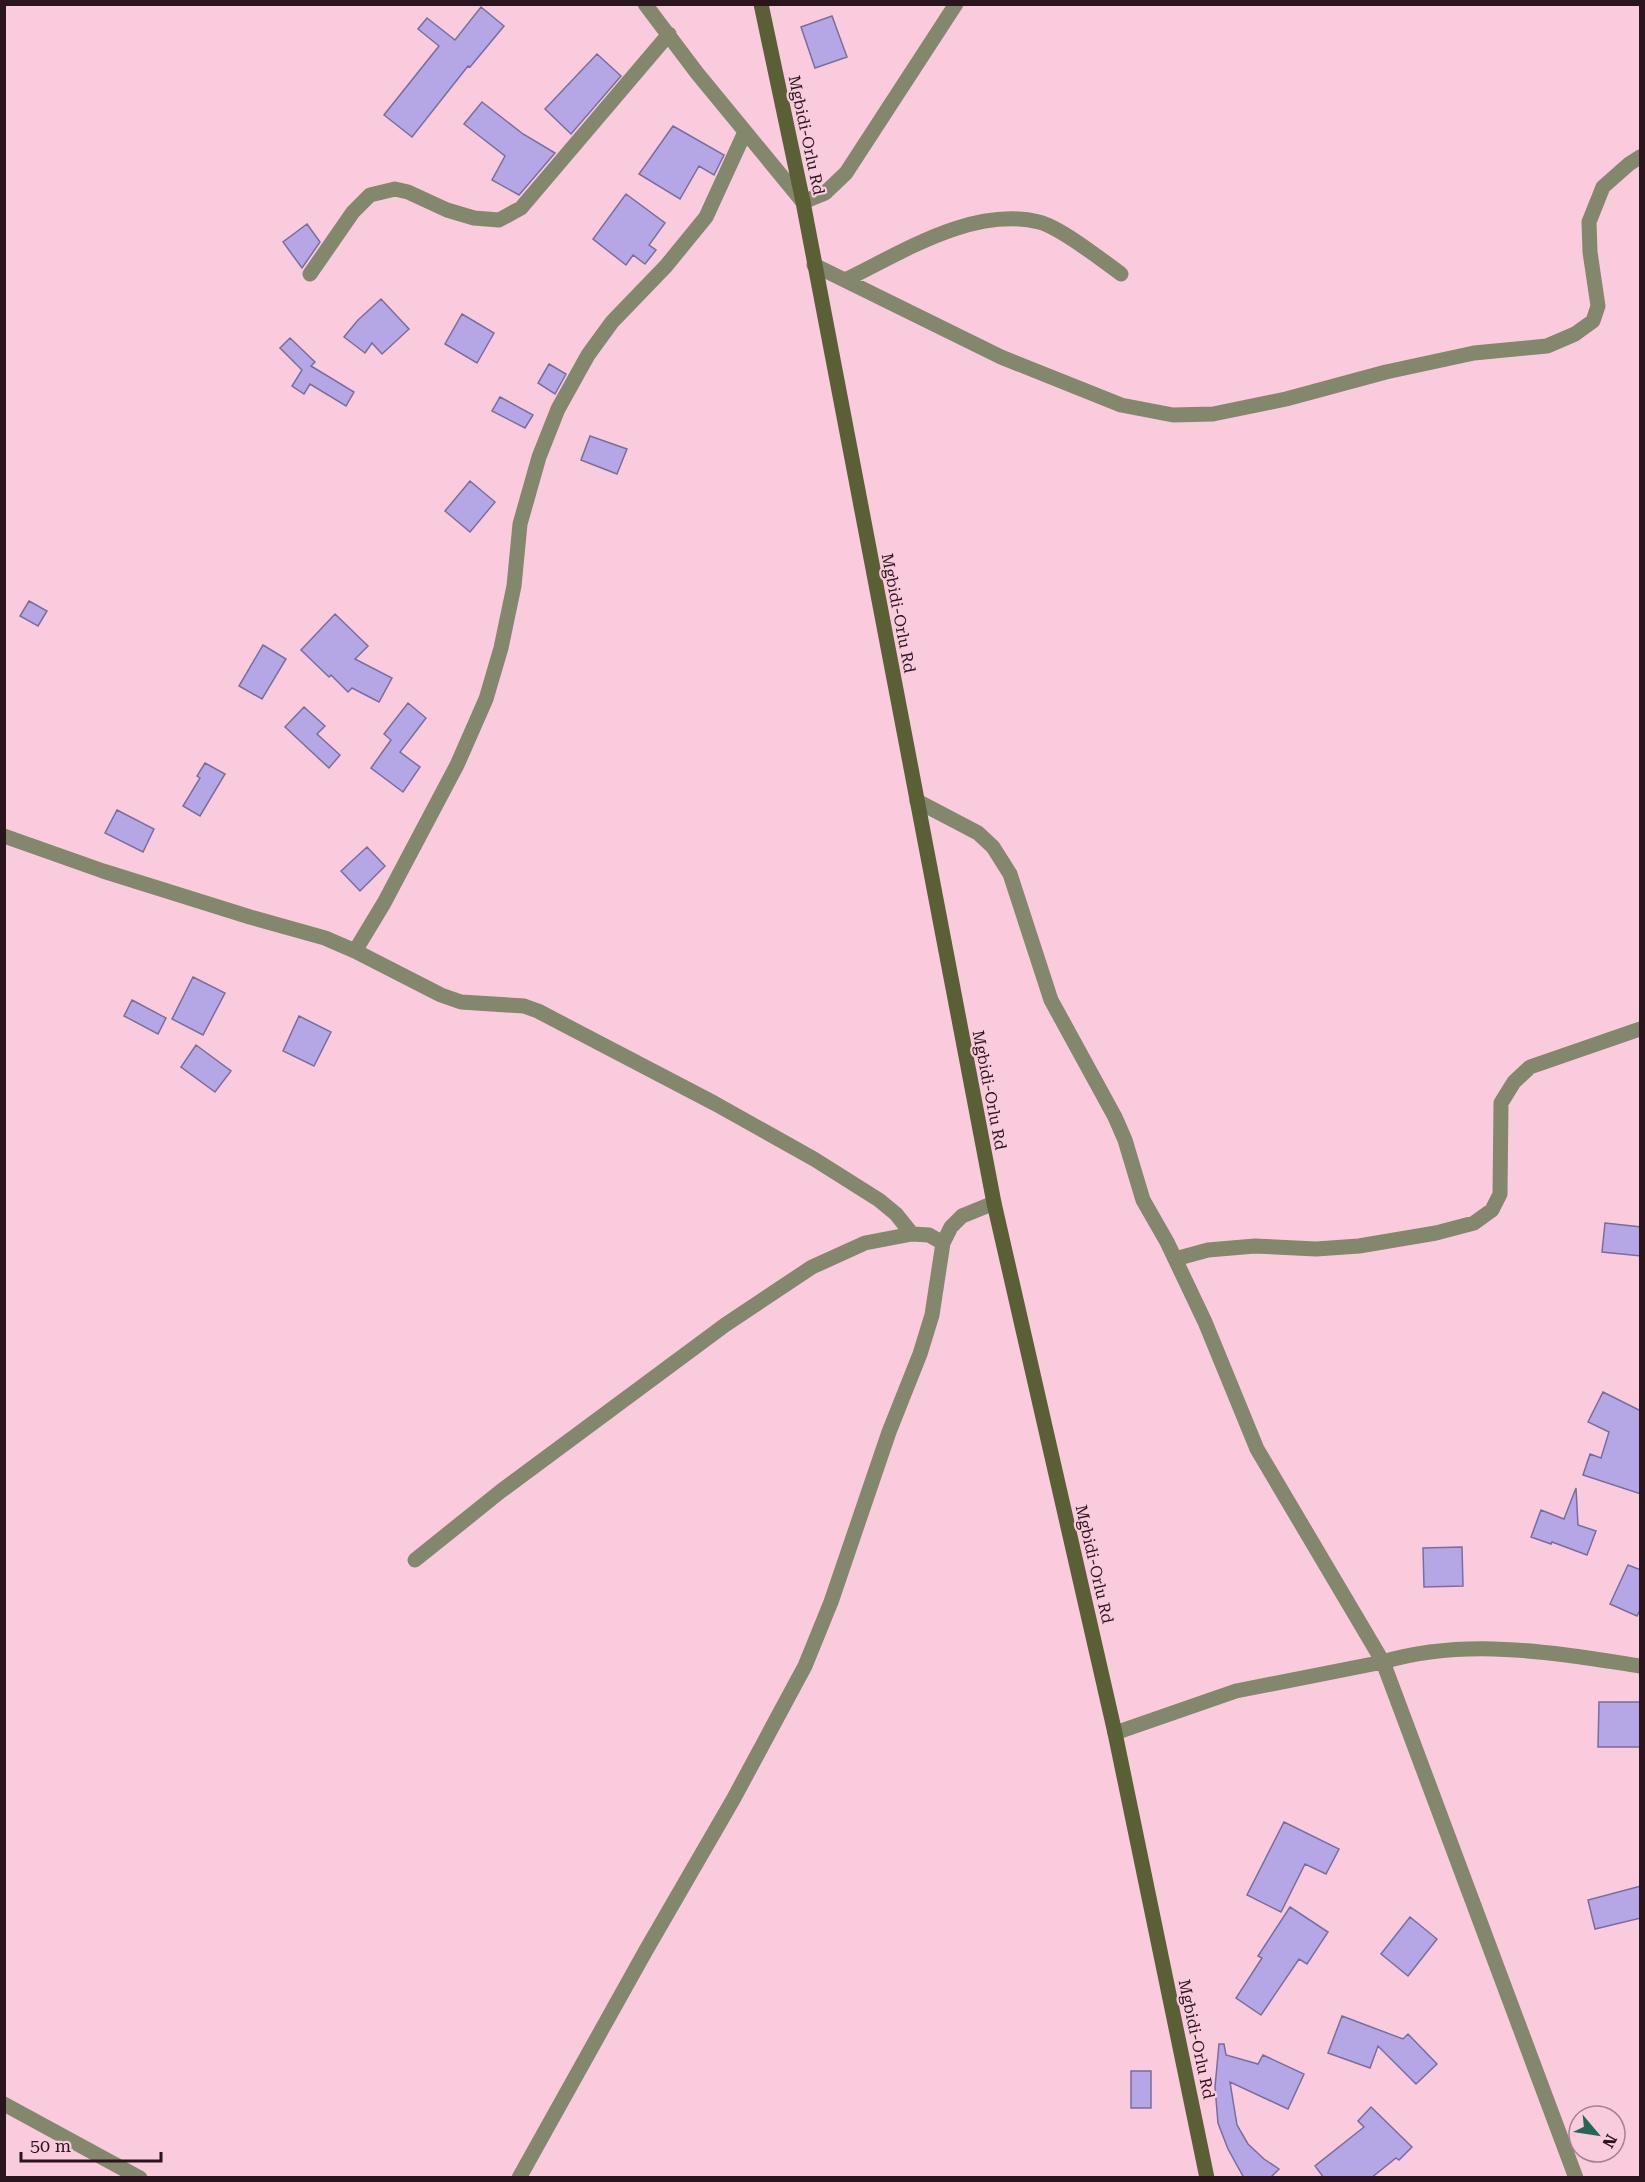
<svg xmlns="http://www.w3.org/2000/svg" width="1645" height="2182" font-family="'Roboto Serif',serif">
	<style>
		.building { fill: #b5a7e6; stroke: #786e9c; stroke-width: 1.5 }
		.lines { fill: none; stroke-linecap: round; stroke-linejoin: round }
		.minor { stroke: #83876b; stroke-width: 15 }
		.secondary { stroke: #5b5f36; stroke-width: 15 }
		.labels { text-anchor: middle; stroke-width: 4.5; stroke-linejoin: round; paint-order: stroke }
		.street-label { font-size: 16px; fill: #2a151e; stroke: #facbdd }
	</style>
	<rect width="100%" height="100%" fill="#facbdd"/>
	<!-- building -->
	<path class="building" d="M481 7 504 26 470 67 468 66 412 137 384 115 439 46 418 29 427 18 455 40Z
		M832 16 847 57 815 68 801 27Z
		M597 54 621 76 571 134 545 109Z
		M482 102 523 134 555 153 519 195 492 180 505 156 464 124Z
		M673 126 724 155 714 175 699 166 680 199 639 174Z
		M626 194 665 223 649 245 656 250 645 264 633 255 626 265 593 239Z
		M307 224 320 242 302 268 283 242Z
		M381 299 409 329 382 354 372 343 365 353 344 337 358 320Z
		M462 314 494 333 477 363 445 344Z
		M290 338 315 362 311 366 354 392 346 406 310 384 304 394 292 386 302 370 280 348Z
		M549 364 566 374 555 394 538 383Z
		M500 397 533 415 525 428 492 411Z
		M590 436 627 449 617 474 581 460Z
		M470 481 495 502 470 532 445 511Z
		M29 601 47 611 38 626 20 616Z
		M335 614 368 646 355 659 392 678 379 702 352 688 348 692 331 675 329 677 301 650Z
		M263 645 286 659 262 699 239 686Z
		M408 703 426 718 400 752 420 767 403 792 371 768 391 740 384 734Z
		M304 707 325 726 317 734 340 755 329 768 285 727Z
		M205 763 225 774 200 816 183 806 200 778 197 776Z
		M117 810 154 829 143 852 105 833Z
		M367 847 385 866 360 891 341 871Z
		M193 977 225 993 203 1035 172 1019Z
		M132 1000 166 1018 158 1034 124 1016Z
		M299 1016 331 1032 314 1066 283 1051Z
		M196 1045 231 1071 215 1092 181 1067Z
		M1605 1223 1641 1227V1256L1602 1252Z
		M1603 1392 1641 1411V1494L1583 1475 1590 1454 1601 1458 1609 1432 1588 1422Z
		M1576 1488 1578 1525 1596 1531 1587 1555 1552 1542 1551 1544 1531 1537 1541 1510 1564 1519Z
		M1462 1547 1463 1586 1424 1587 1423 1548Z
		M1628 1565 1641 1570V1608L1637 1616 1610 1604Z
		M1599 1702H1641V1747H1598Z
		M1284 1822 1339 1849 1326 1874 1305 1864 1281 1912 1247 1895Z
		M1641 1886V1918L1595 1929 1588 1900Z
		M1290 1907 1328 1932 1307 1964 1299 1959 1261 2015 1236 1998 1262 1958 1258 1956Z
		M1410 1917 1437 1939 1408 1976 1381 1954Z
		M1342 2016 1403 2039 1408 2034 1437 2064 1416 2084 1378 2046 1370 2068 1328 2053Z
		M1219 2044H1224L1226 2055 1258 2064 1263 2055 1304 2074 1288 2109 1230 2082 1237 2125 1248 2144 1264 2159 1279 2169 1270 2178H1244L1228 2149 1218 2123 1215 2087Z
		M1131 2071H1151V2108H1131Z
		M1371 2107 1412 2147 1399 2160 1396 2158 1371 2178H1324L1315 2166 1364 2127 1358 2121Z"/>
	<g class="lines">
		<!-- minor -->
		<path class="minor" d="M645 4 697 73 803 202 825 193 846 173 956 4
			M814 265 1001 357 1121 405 1173 415 1213 414 1286 399 1386 372 1474 353 1547 346 1575 334 1593 321 1598 306 1590 252 1589 222 1603 187 1629 164 1640 157
			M310 274 353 212 370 195 395 189 408 192 447 210 474 218 499 220 521 208 669 34
			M845 280C903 252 973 206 1039 222 1060 227 1102 260 1121 274
			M917 801 978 833 993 847 1010 874 1051 1000 1115 1117 1125 1140 1143 1200 1167 1242 1205 1322 1257 1449 1383 1662 1576 2178
			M4 836 103 871 250 917 325 938 355 951 441 995 461 1002 524 1006 538 1011 714 1103 814 1159 879 1200 896 1214 912 1234
			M355 951 384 903 457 765 486 699 501 648 514 586 520 524 539 457 558 409 588 355 612 322 666 266 706 217 745 132
			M1175 1259 1208 1250 1255 1246 1316 1249 1359 1246 1436 1233 1474 1223 1492 1210 1500 1194 1501 1103 1514 1082 1530 1067 1640 1029
			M415 1560 501 1491 725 1325 812 1267 865 1243 912 1234 929 1235 943 1243
			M1115 1733 1236 1691 1383 1662C1467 1637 1556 1653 1640 1666
			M4 2104 140 2178
			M519 2178 645 1952 734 1798 805 1666 831 1602 889 1432 920 1354 932 1315 943 1243 951 1227 962 1216 994 1203"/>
		<!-- secondary -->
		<path class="secondary" d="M761 4 803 202 994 1203 1115 1733 1207 2178"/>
	</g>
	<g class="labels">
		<!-- street labels -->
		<g class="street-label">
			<text transform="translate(807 135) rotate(78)" y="6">Mgbidi-Orlu Rd</text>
			<text transform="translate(899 613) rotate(79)" y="6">Mgbidi-Orlu Rd</text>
			<text transform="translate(990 1090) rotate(79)" y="6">Mgbidi-Orlu Rd</text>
			<text transform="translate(1095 1564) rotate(77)" y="6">Mgbidi-Orlu Rd</text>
			<text transform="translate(1197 2039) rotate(78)" y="6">Mgbidi-Orlu Rd</text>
		</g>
	</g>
	<!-- border -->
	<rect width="1645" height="2182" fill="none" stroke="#2a151e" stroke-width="12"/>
	<!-- north arrow -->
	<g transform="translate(1597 2134) rotate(119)"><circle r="28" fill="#facbdd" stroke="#a78291" stroke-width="1.5"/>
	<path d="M0-4.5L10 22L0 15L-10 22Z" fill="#256757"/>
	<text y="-9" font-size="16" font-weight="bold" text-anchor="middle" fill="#2a151e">N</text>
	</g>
	<!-- scale -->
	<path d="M21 2152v9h140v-9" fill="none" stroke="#2a151e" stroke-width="3"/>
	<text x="30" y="2152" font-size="18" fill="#2a151e" stroke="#facbdd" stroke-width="4.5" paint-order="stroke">50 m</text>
</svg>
